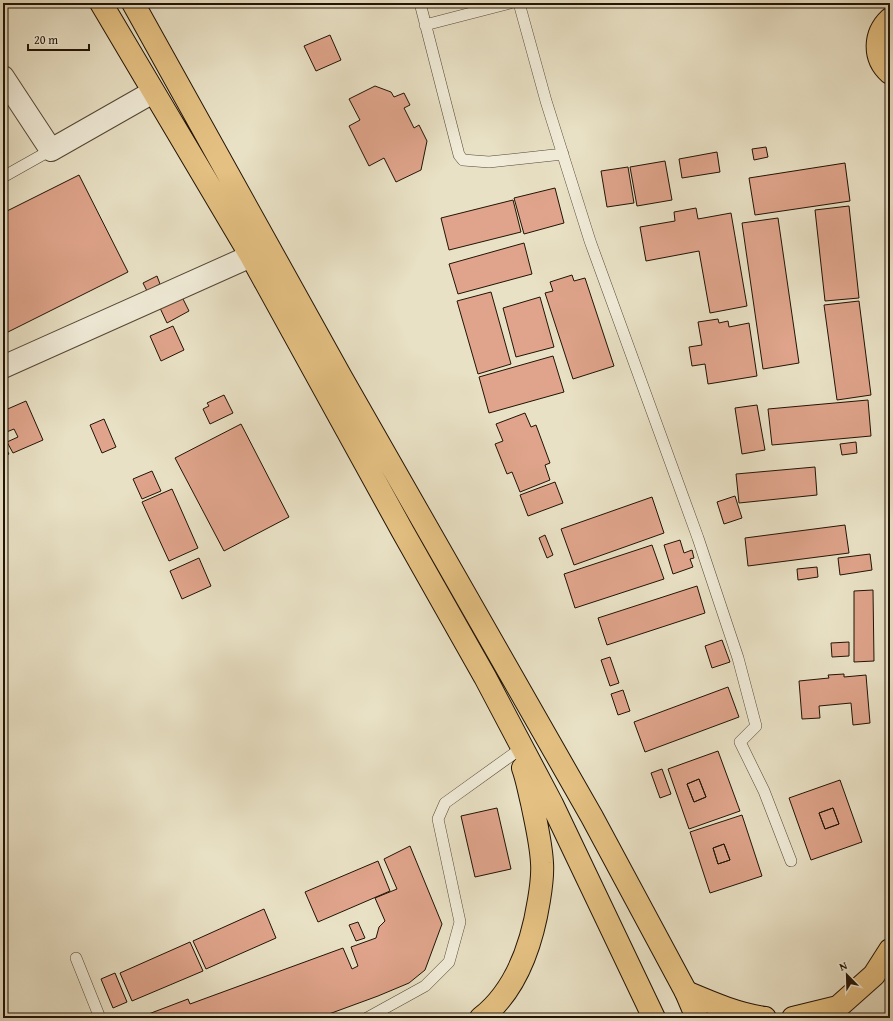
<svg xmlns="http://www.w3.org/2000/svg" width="893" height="1021" font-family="'Gentium Book Plus',serif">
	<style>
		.building { fill: #dfa48b; stroke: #211305; fill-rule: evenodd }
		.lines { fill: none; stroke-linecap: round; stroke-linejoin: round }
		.service-casing { stroke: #534635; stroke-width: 12 }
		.minor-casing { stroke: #534635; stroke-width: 24 }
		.primary-casing { stroke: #211305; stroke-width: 24 }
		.trunk-casing { stroke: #211305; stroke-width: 24 }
		.service { stroke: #f1ecd9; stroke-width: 11 }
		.minor { stroke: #f1ecd9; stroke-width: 22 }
		.primary { stroke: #e4c082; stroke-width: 22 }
		.trunk { stroke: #e4c082; stroke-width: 22 }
	</style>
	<rect width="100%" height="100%" fill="#e9e1c5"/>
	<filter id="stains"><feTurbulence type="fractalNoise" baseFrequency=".005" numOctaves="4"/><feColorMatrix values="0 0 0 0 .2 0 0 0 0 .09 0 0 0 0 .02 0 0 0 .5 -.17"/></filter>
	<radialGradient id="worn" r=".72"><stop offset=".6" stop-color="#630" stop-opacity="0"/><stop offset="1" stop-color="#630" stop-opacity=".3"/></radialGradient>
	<!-- building -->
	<path class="building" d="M330 35 341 60 316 71 304 46Z
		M375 86 391 92 394 97 404 93 410 105 404 108 414 128 419 125 427 141 421 170 396 182 384 158 369 166 349 126 360 120 349 99Z
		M766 147 768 157 754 160 752 149Z
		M717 152 720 172 682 178 679 159Z
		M665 161 672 200 637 206 630 167Z
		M845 163 850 201 755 215 749 178Z
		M628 167 634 203 607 207 601 171Z
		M79 175 128 272 4 334 3 331V213Z
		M555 188 564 223 524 234 514 198Z
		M513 200 521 232 449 250 441 218Z
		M849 206 859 298 825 301 815 210Z
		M696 208 698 219 731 213 747 306 710 313 699 251 646 261 640 227 675 221 674 212Z
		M778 218 799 363 763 369 742 223Z
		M524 243 532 274 458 294 449 264Z
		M572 275 574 281 585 278 614 366 573 379 545 293 553 291 550 282Z
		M157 276 160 284 147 291 143 283Z
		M491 292 511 364 478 374 457 301Z
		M182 297 189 311 167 323 160 308Z
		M540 297 554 347 516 357 503 308Z
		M859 301 871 395 837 400 824 305Z
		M718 319 719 323 728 321 729 327 749 323 757 376 708 384 705 364 692 366 689 347 702 345 698 322Z
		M173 326 184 350 161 361 150 336Z
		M553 356 564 392 489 413 479 377Z
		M224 395 233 413 210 424 203 409 209 406 207 403Z
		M868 400 871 436 772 445 768 409Z
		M26 401 43 440 13 453 7 442 18 437 14 429 4 433 3 411Z
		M757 405 765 450 742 454 735 408Z
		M525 413 531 427 536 425 550 463 545 465 550 480 520 492 512 472 507 474 495 444 503 441 496 424Z
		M104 419 116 447 102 453 90 425Z
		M241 424 289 517 224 551 175 458Z
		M856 442 857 453 842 455 840 444Z
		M3 443 9 454 3 457Z
		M815 467 817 495 739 503 736 474Z
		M152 471 161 491 142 499 133 479Z
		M555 482 563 503 528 516 520 495Z
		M172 489 198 548 169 561 142 502Z
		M735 496 742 518 724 524 717 502Z
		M652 497 664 533 574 565 561 529Z
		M845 525 849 553 748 566 745 538Z
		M545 535 553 555 547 558 539 538Z
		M680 540 684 553 692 550 694 558 690 559 693 567 673 574 664 545Z
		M652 545 664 579 575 608 564 574Z
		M870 554 872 570 840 575 838 558Z
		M199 558 211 586 182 599 170 571Z
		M817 567 818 577 798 580 797 569Z
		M697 586 705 613 607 645 598 618Z
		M873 590 874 661 854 662V591Z
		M722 640 730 662 712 668 705 646Z
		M849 642V656L832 657 831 643Z
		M610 657 619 683 610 686 601 660Z
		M844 674V677L866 675 870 723 853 725 851 703 819 706 820 718 802 719 799 681 829 678 828 675Z
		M728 687 739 717 645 752 634 722Z
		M623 690 630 711 618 715 611 694Z
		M718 751 740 811 689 829 668 769ZM699 779 706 797 694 802 687 784Z
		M662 769 671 794 660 798 651 773Z
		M699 779 706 797 694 802 687 784Z
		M840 780 862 842 811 860 789 798ZM833 808 839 824 825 829 819 813Z
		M497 808 511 869 475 877 461 816Z
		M833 808 839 824 825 829 819 813Z
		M742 815 762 876 710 893 690 832ZM724 844 730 860 718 864 713 848Z
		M724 844 730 860 718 864 713 848Z
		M410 846 442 924 425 970 409 983 378 996 318 1018H138L188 999 190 1004 343 948 352 969 358 966 351 947 376 938 379 927 385 921 375 898 397 889 384 859Z
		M378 861 390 891 318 922 305 892Z
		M264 909 276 938 206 969 193 941Z
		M358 922 365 938 356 941 349 925Z
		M190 942 203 971 132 1001 120 973Z
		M115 973 127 1002 113 1008 101 979Z"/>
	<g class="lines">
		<!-- service casing -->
		<g class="service-casing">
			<path id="service" d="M420 3 459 155 463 160 489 162 563 154
				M519 3 546 101 590 241 698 538 738 658 756 726 740 742 764 791 791 861
				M425 25 510 3
				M3 177 51 150
				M76 958 100 1018
				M367 1018 425 986 449 962 460 922 438 819 445 803 516 752"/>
		</g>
		<!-- minor casing -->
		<g class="minor-casing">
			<path id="minor" d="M3 77 51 150 153 92
				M3 367 251 256"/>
		</g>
		<!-- primary casing -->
		<g class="primary-casing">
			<path id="primary" d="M101 3 251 256 403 532 485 677 552 804 654 1018
				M133 3 341 377 592 817 686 992 697 1018
				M481 1018C517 990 532 944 539 900 541 888 543 876 542 863 541 843 536 823 532 803 529 791 527 779 523 768"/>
		</g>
		<!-- trunk casing -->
		<g class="trunk-casing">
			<path id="trunk" d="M890 19C874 34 873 58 890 73
				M686 992C712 1003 737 1014 765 1018
				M793 1018 838 1007 874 975 890 950"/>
		</g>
		<!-- service -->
		<use href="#service" class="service"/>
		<!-- minor -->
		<use href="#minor" class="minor"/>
		<!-- primary -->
		<use href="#primary" class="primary"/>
		<!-- trunk -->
		<use href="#trunk" class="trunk"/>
	</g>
	<!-- margin -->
	<rect width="893" height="1021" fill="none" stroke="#e9e1c5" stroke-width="16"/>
	<rect x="4" y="4" width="885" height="1013" fill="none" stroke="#211305" stroke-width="2"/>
	<rect x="8" y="8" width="877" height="1005" fill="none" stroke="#211305"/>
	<!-- north arrow -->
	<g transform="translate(847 975) rotate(337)" stroke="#f1ecd9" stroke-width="3" paint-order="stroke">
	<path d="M0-3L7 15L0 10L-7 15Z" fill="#211305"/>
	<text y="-6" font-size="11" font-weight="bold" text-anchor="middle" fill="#211305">N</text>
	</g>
	<!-- scale -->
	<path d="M28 44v6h61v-6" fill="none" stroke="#211305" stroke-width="2"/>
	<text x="34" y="44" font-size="12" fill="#211305" stroke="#f1ecd9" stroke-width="3" paint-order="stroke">20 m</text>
	<rect width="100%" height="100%" filter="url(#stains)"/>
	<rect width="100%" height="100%" fill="url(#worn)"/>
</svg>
